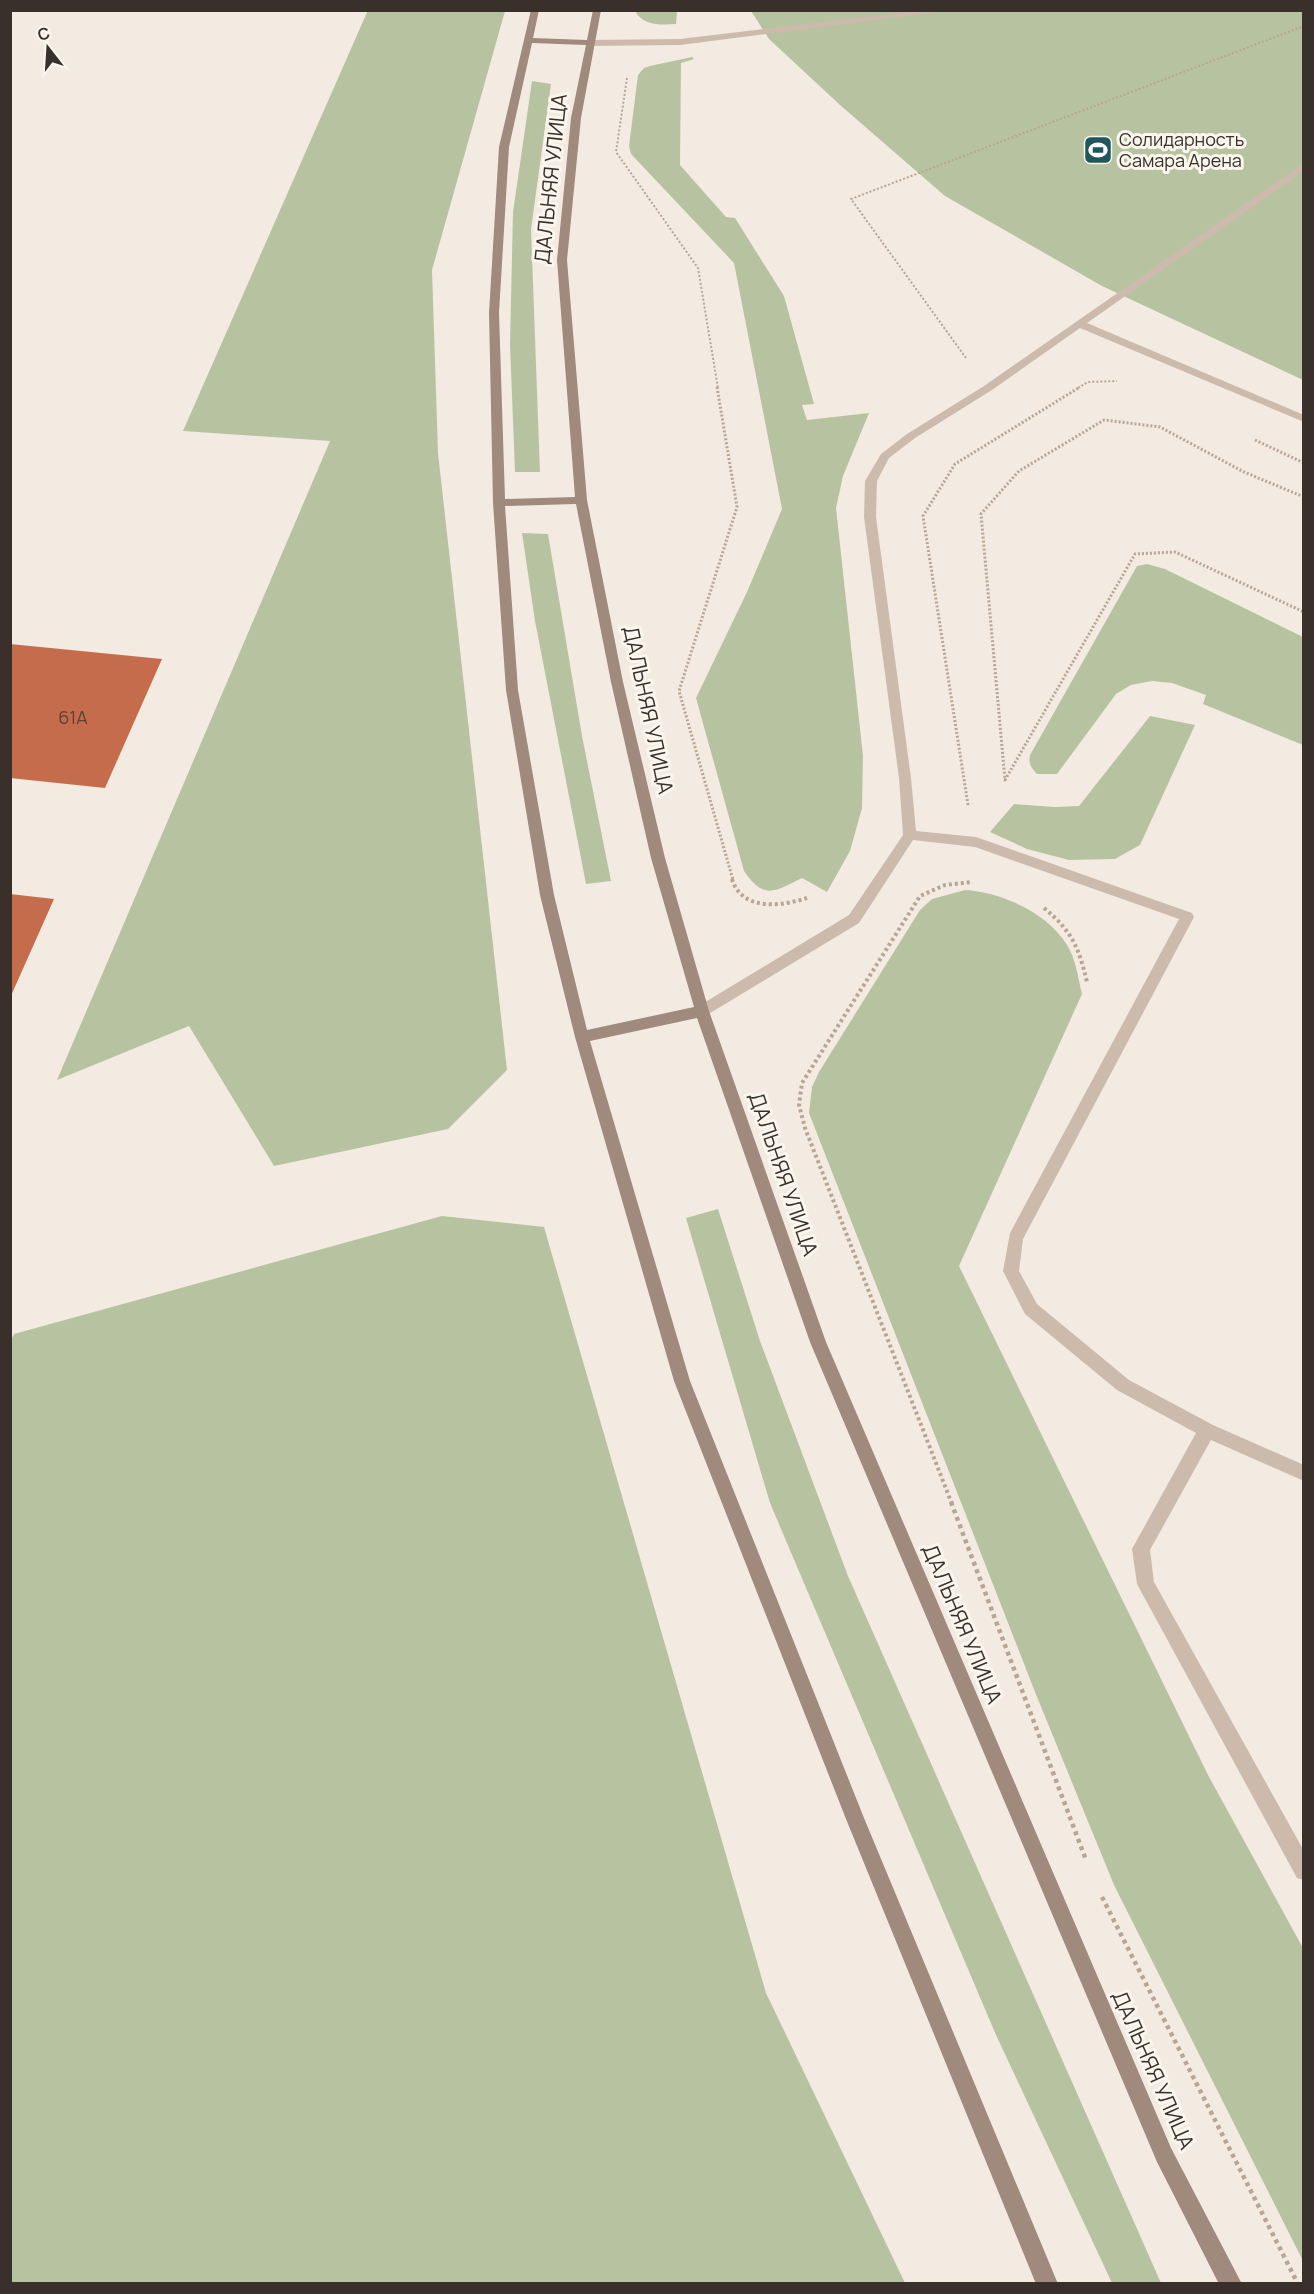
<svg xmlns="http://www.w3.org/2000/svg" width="1314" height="2294" font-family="Manrope,sans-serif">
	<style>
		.green { fill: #b7c3a0 }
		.building { fill: #c56c4d }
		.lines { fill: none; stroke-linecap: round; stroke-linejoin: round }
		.path-far3 { stroke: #b8a596; stroke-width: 2; stroke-dasharray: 2 2; stroke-linecap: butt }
		.path-far2 { stroke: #b8a596; stroke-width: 3; stroke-dasharray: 2 2; stroke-linecap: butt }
		.path-far1 { stroke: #b8a596; stroke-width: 4; stroke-dasharray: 3 3; stroke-linecap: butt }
		.path { stroke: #b8a596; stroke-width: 4.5; stroke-dasharray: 4 4; stroke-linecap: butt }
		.lane { fill: #ccbbac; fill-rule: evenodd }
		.secondary { fill: #a08a7d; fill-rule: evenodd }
		.labels { text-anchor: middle; stroke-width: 6; stroke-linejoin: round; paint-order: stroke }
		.far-poi-label { font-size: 18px; fill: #3a302b; stroke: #faf5ed; text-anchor: start }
		.number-label { font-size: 18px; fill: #5d3f34 }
		.street-label { font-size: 21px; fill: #3a302b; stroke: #faf5ed }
	</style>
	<rect width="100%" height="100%" fill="#f3ebe1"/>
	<!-- green -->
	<path class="green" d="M368 10 505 11 432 270 438 453 507 1070 448 1129 274 1166 189 1026 57 1080 330 441 183 431Z
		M635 11H677L676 24C661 25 643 26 635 11Z
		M751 11H1303V380L1102 286 945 196 840 105 769 39Z
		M692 57 694 59 681 63 680 165 726 217 735 218 784 296 814 404 802 405 807 420 869 413 843 476 836 508 863 756 862 808 850 851 827 892 802 878C774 892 764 900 744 871L696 698 747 592 782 509 734 263 631 154 629 146 638 75 644 68 650 66Z
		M532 81 551 84 531 229 540 472H515L510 345 513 212Z
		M522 533 548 534 582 736 611 881 586 884 535 621Z
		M1147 564 1165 569 1303 637V745L1203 704 1206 695 1172 683 1152 681 1131 685 1116 694 1057 774H1037C1031 768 1028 763 1030 755L1137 566Z
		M1150 716 1195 725 1140 845 1115 859 1069 860 1027 849 990 832 1014 804 1055 807 1079 806Z
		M965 890C1001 892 1048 913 1067 945 1076 959 1078 978 1082 994L959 1266 1208 1775 1303 1948V2261L1114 1885 1035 1692 809 1113 812 1087 819 1072 920 910 932 899Z
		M718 1209 760 1341 848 1576 1161 2283H1112L996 2035 770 1503 686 1218Z
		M442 1216 544 1227 766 1993 905 2283H11L10 1342 14 1334Z"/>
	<!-- building -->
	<path class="building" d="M10 644 162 659 105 788 10 778Z
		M10 894 54 899 10 998Z"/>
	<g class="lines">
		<!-- path-far3 -->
		<path class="path-far3" d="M627 78 616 152 698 268 718 388
			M966 358 851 199 1304 26
			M1078 388 1088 382 1117 381"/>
		<!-- path-far2 -->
		<path class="path-far2" d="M717 387 737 507 679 691 733 880
			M1255 440 1304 463
			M1304 497 1244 472 1160 427 1104 420 1019 471 981 514 1005 780 1135 554 1175 552 1304 612
			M968 805 923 516 955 464 1080 387"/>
		<!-- path-far1 -->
		<path class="path-far1" d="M732 879C742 912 782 906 807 898
			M1044 908C1072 931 1079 948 1087 982
			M952 1504 805 1128 799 1105 802 1083 920 896 945 885 972 882"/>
		<!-- path -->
		<path class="path" d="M951 1502 1086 1860
			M1102 1897 1298 2284"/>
		<!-- lane -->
		<path class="lane" d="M924 10H953L680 45 590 46 586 43 590 40 680 39Z
			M1304 163V171L1087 323 1304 415V422L1080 328 992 390 915 438 889 458 877 481 876 517 911 778 916 831 976 837 1192 913 1194 917 1023 1239 1019 1271 1037 1304 1129 1380 1213 1425 1304 1465V1481L1211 1440 1150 1550 1154 1582 1304 1851V1880L1297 1878 1137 1584 1132 1549 1196 1433 1117 1390 1025 1314 1003 1271 1010 1233 1179 919 975 847 913 840 859 923 707 1015H697L695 1011 697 1007 849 915 903 835 899 778 864 517 865 481 881 454 907 434 984 386Z"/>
		<!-- secondary -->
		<path class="secondary" d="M531 10H539L533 38 587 40 593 10H601L581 118 567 260 587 500 623 682 665 858 709 1011 826 1342 1171 2148 1242 2284H1219L1157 2162 810 1342 697 1018 590 1041 690 1381 864 1818 1058 2284H1036L846 1819 674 1381 575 1037 540 895 506 690 493 503 489 313 499 147ZM532 43 586 45 571 118 557 260 575 497 505 499 499 313 509 147ZM576 504 611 682 651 858 694 1007 587 1030 554 895 518 690 505 506Z"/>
	</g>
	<!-- icons -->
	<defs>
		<g id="stadium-square" transform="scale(1.5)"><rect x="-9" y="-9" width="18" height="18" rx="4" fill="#20575c" stroke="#faf5ed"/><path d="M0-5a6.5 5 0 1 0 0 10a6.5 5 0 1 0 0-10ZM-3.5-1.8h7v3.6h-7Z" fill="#fff"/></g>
	</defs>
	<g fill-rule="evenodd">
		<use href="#stadium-square" x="1098" y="150"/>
	</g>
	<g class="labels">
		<!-- far-poi labels -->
		<g class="far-poi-label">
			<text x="1119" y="146">Солидарность<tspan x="1119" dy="21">Самара Арена</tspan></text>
		</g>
		<!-- number labels -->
		<g class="number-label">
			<text x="73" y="724">61А</text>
		</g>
		<!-- street labels -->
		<g class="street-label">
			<text transform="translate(551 179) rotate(-84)" y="7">ДАЛЬНЯЯ УЛИЦА</text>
			<text transform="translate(648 710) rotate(78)" y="7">ДАЛЬНЯЯ УЛИЦА</text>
			<text transform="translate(783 1174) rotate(71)" y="7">ДАЛЬНЯЯ УЛИЦА</text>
			<text transform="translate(962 1624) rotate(67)" y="7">ДАЛЬНЯЯ УЛИЦА</text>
			<text transform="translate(1153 2070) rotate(66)" y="7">ДАЛЬНЯЯ УЛИЦА</text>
		</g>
	</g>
	<!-- border -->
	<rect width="1314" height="2294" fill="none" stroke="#3a302b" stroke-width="24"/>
	<!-- north arrow -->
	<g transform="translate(48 48) rotate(343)" stroke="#faf5ed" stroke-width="4.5" paint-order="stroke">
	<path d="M0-4.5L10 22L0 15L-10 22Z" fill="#3a302b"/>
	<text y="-9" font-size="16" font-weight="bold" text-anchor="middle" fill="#3a302b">С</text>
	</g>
</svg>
